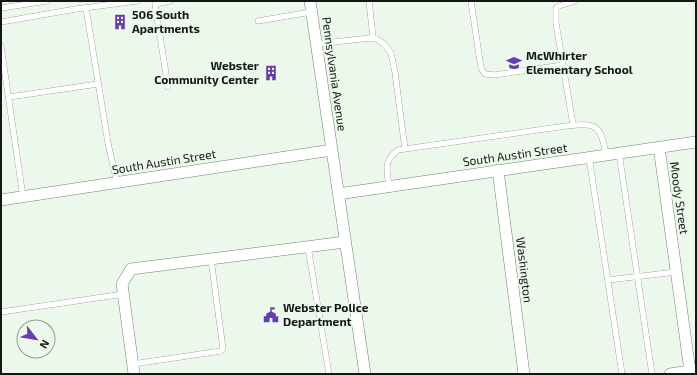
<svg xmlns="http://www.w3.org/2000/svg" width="697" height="375" font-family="'Exo 2',sans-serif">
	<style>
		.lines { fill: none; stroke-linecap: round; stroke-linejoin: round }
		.lane-casing { stroke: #758074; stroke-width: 6 }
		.street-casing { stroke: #758074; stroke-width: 12 }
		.lane { stroke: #fff; stroke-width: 5.5 }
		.street { stroke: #fff; stroke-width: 11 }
		.labels { text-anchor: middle; stroke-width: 4; stroke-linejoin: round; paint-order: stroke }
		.poi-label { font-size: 12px; font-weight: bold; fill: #141814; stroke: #ebf8eb; text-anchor: start }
		.street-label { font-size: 12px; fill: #141814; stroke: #ebf8eb }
	</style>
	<rect width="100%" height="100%" fill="#ebf8eb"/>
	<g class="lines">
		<!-- lane casing -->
		<g class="lane-casing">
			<path id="lane" d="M369 1 373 38
				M471 1 481 68 485 74 494 75 563 65
				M1 8 47 1
				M86 8 108 143 117 183
				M258 21 311 12
				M1 22 76 9 137 1
				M316 44 370 38 377 39 384 44 391 53 395 72 405 149
				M1 46 23 197
				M168 87 155 4 170 1
				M9 97 98 84
				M573 125 556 23V8L559 6 575 1
				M619 153 652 374
				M589 157 622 374
				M389 186C387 171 383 161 398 150L566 126C595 123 601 123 606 155
				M308 247 329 374
				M608 280 676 272
				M1 312 124 294
				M133 364 221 351 223 349 211 259"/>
		</g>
		<!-- street casing -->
		<g class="street-casing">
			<path id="street" d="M310 1 365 374
				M659 147 690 371
				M498 170 524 374
				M338 194 696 142
				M1 200 332 150
				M134 374 122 284 131 269 345 242
				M670 374 696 370"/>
		</g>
		<!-- lane -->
		<use href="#lane" class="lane"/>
		<!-- street -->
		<use href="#street" class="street"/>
	</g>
	<!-- icons -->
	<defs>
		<g id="building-bare" transform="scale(1.2)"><path d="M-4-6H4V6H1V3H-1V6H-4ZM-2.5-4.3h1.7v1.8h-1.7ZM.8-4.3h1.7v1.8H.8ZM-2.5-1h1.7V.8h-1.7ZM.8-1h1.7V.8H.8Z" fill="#663cb4" stroke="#ebf8eb" stroke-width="2.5" paint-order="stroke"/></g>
		<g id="school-bare" transform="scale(1.2)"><path d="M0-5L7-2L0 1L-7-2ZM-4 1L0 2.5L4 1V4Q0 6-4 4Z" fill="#663cb4" stroke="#ebf8eb" stroke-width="2.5" paint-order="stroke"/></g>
		<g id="civic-bare" transform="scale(1.2)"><path d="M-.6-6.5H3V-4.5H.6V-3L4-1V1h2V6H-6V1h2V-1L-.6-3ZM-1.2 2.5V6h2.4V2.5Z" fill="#663cb4" stroke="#ebf8eb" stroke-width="2.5" paint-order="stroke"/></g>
	</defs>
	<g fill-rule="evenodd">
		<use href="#building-bare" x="120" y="22"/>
		<use href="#school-bare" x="514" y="63"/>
		<use href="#building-bare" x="271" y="73"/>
		<use href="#civic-bare" x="271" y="315"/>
	</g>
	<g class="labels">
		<!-- poi labels -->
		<g class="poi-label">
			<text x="132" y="19">506 South<tspan x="132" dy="14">Apartments</tspan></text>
			<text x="526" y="60">McWhirter<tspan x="526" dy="14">Elementary School</tspan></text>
			<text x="259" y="70" text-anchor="end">Webster<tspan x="259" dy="14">Community Center</tspan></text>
			<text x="283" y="312">Webster Police<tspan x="283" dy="14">Department</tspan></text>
		</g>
		<!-- street labels -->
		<g class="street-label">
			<text transform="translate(334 74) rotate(82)" y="4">Pennsylvania Avenue</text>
			<text transform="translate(515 155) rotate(-8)" y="4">South Austin Street</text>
			<text transform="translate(164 162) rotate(-9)" y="4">South Austin Street</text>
			<text transform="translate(679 198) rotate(82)" y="4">Moody Street</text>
			<text transform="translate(524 270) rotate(83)" y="4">Washington</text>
		</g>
	</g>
	<!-- border -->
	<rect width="697" height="375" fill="none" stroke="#141814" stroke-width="4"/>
	<!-- north arrow -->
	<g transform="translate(36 339) rotate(121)"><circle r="19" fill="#ebf8eb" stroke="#959e95"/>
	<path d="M0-3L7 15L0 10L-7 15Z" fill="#663cb4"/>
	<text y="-6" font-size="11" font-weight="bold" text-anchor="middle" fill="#141814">N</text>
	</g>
</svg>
